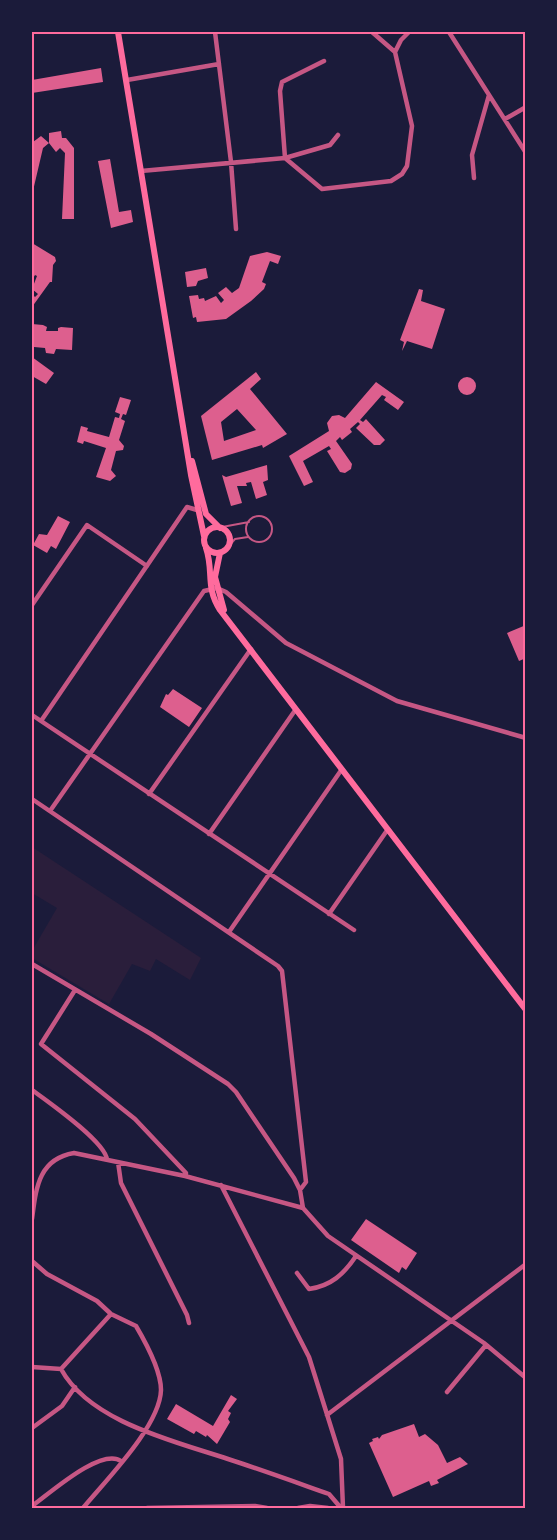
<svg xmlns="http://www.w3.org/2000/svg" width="557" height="1540" font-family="'Varela Round',sans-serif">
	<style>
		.green { fill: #2a1e3b }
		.building { fill: #dd5f8e; fill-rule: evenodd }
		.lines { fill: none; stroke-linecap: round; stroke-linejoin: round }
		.service { stroke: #c65784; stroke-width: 2 }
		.minor { stroke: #c65784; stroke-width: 4.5 }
		.secondary { stroke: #ff6b9d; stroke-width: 6 }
		.neatline { fill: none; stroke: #ff6b9d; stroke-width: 2 }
	</style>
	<rect width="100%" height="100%" fill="#1b1b3a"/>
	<!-- green -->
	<path class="green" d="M32 847 201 958 190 980 156 959 150 971 132 964 109 1004 32 958V951L57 908 32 893Z"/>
	<!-- building -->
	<path class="building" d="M101 68 103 82 32 93V80Z
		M61 131 62 138H66L74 148V219H62L65 153 60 148 56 152 49 143 43 148 32 195 33 142 41 136 49 143V133Z
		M110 159 119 212 131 210 133 222 111 228 98 161Z
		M32 243 55 257 56 261 53 265 52 282H50L32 307V294L35 297 38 294 32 289 37 276 35 275 32 280Z
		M267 252 281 256 278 264 270 261 262 282 266 284 264 289 251 301 226 319 197 322 196 317 193 318 189 296 198 295 199 299 204 298 205 301 216 296 221 303 224 300 218 293 226 287 232 293 239 288 250 256Z
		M206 268 208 278 198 281 196 286 187 287 185 272Z
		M419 289 423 290 421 301 445 309 432 349 407 341 402 351 404 342 400 340Z
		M32 324 43 325 47 327 46 331H58V328L61 327 73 328 72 350 56 349 54 354 46 353 45 348 34 347 32 352Z
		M32 357 54 373 46 384 32 376Z
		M256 372 261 379 250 389 287 434 263 448 262 445 212 460 201 416ZM237 409 256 430 224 441 221 422Z
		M458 386a9 9 0 1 1 18 0a9 9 0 1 1-18 0Z
		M376 382 404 402 398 410 384 400 386 397 382 395 360 420 363 422 366 419 385 440 380 445H374L356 428 360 424 358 422 350 429 352 432 342 440 340 437 336 441 352 464 351 469 345 473 340 472 327 451 331 449 329 446 303 461 313 482 304 486 289 456 329 431 327 423 332 416 339 415 345 418Z
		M120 397 131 400 126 415 123 414 121 419 125 421 119 440 124 446 123 450 116 451 111 470 116 476 110 481 96 477 106 448 84 441 83 444 77 442 81 426 88 428 87 431 109 437 115 417 119 418 120 414 115 412Z
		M267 465 268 480 263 482 267 495 256 499 251 482 246 483 247 486H237L242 503 231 506 222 475 226 477Z
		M58 516 70 522 56 549 51 546 47 553 33 545 39 534 47 535Z
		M526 625V658L519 661 507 633Z
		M173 689 202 708 189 727 160 707 166 694 168 695Z
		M366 1219 417 1253 406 1270 402 1267 399 1273 351 1240Z
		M231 1395 237 1399 228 1411 231 1413 228 1419 230 1422 217 1444 207 1435 206 1437 196 1431 194 1434 167 1419 176 1404 213 1426Z
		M414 1424 419 1437 425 1434 438 1445 447 1463 460 1457 468 1464 437 1480 439 1483 431 1486 429 1481 393 1497 369 1443 373 1441 372 1439 378 1437 379 1439 382 1435Z"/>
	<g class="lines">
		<!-- service -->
		<path class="service" d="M246 529a13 13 0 1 1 26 0a13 13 0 1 1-26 0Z
			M222 527 249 522
			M228 547 235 539 248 537"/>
		<!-- minor -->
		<path class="minor" d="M215 32 231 162 236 229
			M372 32 395 52
			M449 32 526 153
			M324 61 282 82 280 91 285 158 330 145 338 135
			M127 80 219 64
			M505 119 526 107
			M141 171 285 158 322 189 391 181 402 174 407 166 412 126 395 52 401 40 409 32
			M474 178 472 155 489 95
			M32 605 87 525 147 566
			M32 715 354 930
			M41 721 187 507 197 510
			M149 794 251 649
			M32 799 278 966 282 971 306 1182 300 1190
			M50 811 204 591 217 588 226 592 286 643 397 701 526 738
			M209 834 296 709
			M329 914 388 829
			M229 932 342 769
			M32 964 151 1034 228 1084 236 1092 294 1178 300 1190 303 1208 328 1236 484 1343 526 1378
			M75 990 41 1044 135 1119 186 1173 185 1176
			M32 1090C47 1101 106 1142 107 1160
			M118 1162 121 1183 187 1315 189 1323
			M221 1185 309 1357 341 1459 343 1508
			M32 1219C36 1189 38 1159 74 1153L185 1176 303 1208
			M32 1261 47 1274 97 1301 111 1314 136 1326C146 1343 161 1370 161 1390 160 1426 106 1480 83 1508
			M297 1273 309 1289C331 1286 344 1274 356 1256
			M32 1367 61 1369C90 1422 174 1441 228 1459 262 1470 295 1482 329 1494L341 1508
			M61 1369 111 1314
			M447 1392 486 1345
			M327 1415 526 1264
			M32 1428 62 1406 75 1387
			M526 1469V1473
			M32 1506C49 1494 101 1447 121 1461
			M147 1508 255 1506 267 1508
			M298 1508 310 1506 328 1508"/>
		<!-- secondary -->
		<path class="secondary" d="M118 32 191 475 204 536
			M192 461 206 514 220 528
			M204 540a13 13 0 1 1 26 0a13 13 0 1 1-26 0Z
			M206 548C214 571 205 587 220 610L526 1010
			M220 553 215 577 224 610"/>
	</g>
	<!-- border -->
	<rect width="557" height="1540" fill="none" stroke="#1b1b3a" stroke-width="66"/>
	<rect x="33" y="33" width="491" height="1474" class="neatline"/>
</svg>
